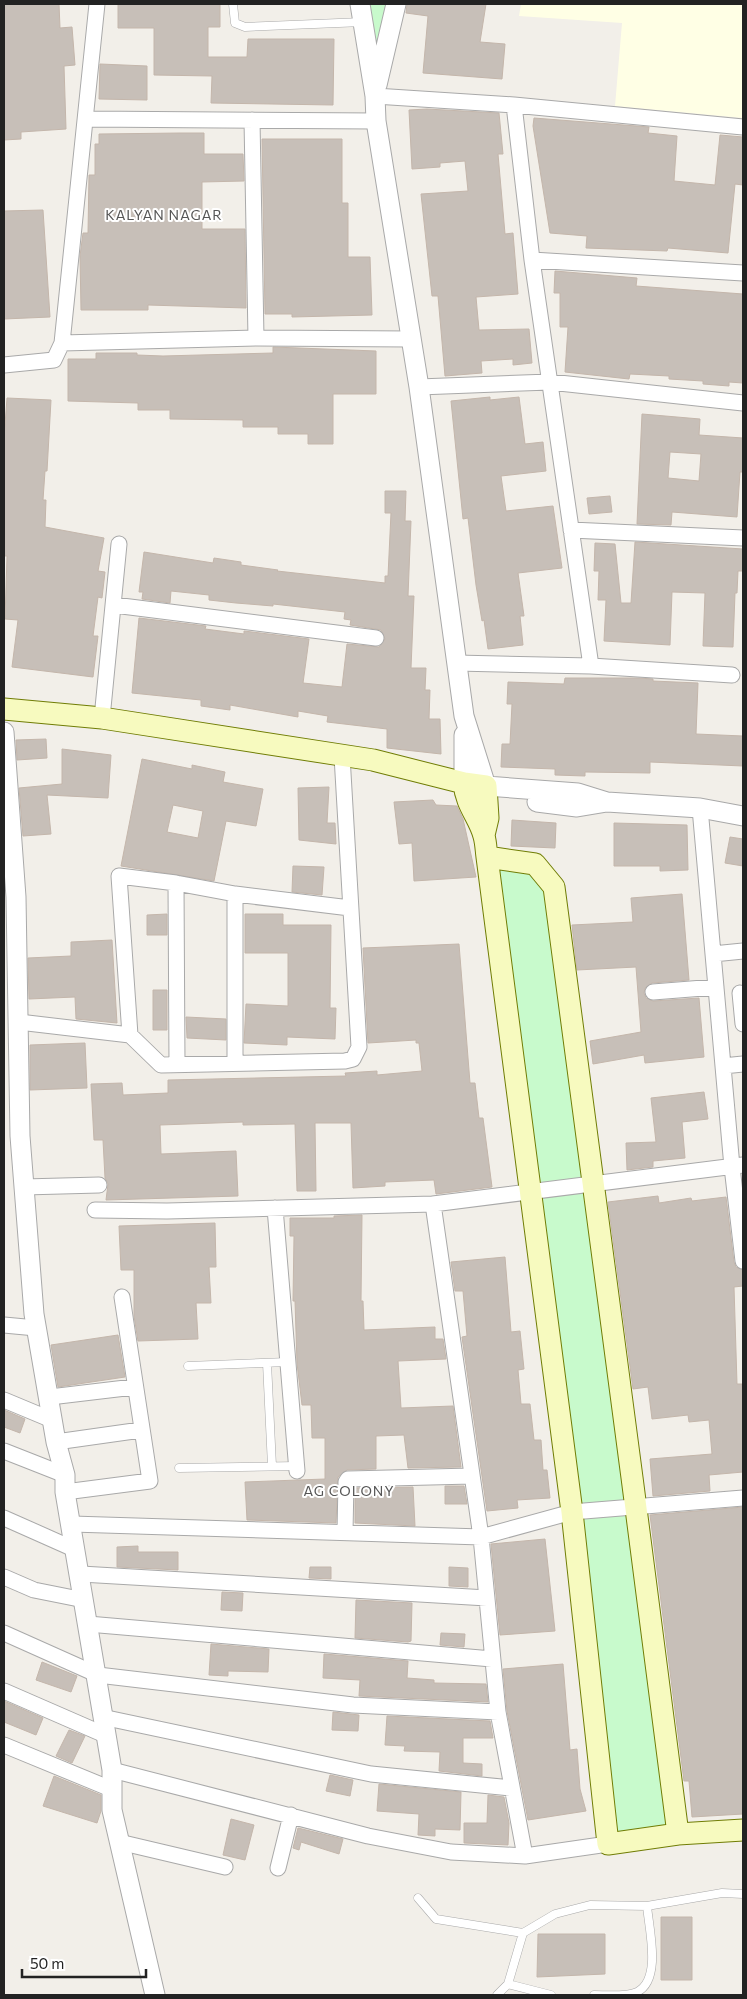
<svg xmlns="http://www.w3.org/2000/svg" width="747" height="1999" font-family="Commissioner,sans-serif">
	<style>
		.education { fill: #ffffe5 }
		.park { fill: #c8facc }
		.building { fill: #c7bfb8; stroke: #c4b6ab; fill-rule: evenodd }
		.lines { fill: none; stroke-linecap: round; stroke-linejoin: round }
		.service-casing { stroke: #a9a9a9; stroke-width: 9 }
		.minor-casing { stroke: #a9a9a9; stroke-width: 17 }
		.tertiary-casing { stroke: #a9a9a9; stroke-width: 21 }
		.secondary-casing { stroke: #707d05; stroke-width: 23 }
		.service { stroke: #fff; stroke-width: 8 }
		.minor { stroke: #fff; stroke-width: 15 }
		.tertiary { stroke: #fff; stroke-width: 19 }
		.secondary { stroke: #f7fabf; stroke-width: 21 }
		.labels { text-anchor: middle; stroke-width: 4; stroke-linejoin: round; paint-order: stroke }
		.neighbourhood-label { font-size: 14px; letter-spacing: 1px; fill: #555; stroke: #fff }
	</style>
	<rect width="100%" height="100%" fill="#f2efe9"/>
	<!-- education -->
	<path class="education" d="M521 4H743V118L615 106 622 23 519 16Z"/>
	<!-- park -->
	<path class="park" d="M370 4H386L377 46Z
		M487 857 535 864 554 887 678 1834 608 1844Z"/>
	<!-- building -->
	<path class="building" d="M4 4H59L60 28 72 27 75 65 64 66 66 129 21 132V139L4 140Z
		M118 4H220V27H208V57H247L248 39H334L333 105 211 103 212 76 154 75V28H118Z
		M407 4H486L480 42 505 44 502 79 423 73 428 16 406 13Z
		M100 64 147 66V100L99 99Z
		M427 109 499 113 503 154H498L505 234 513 233 518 294 476 297 479 330 529 329 532 363 513 365V359L481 361 482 373 445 376 438 296H432L421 194 468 191 465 161 440 163V167L412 169 409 110Z
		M534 118 649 127 648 133 677 136 674 181 715 185 720 135 743 137V185L735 184 728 253 668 248 667 251 586 248 587 236 550 233 533 126Z
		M180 133H204V154H243L244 181 202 182V229H245L246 308 148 305V310H81L80 256 83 233H88L89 175H95V144H99V134Z
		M262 139H342V203H348V257H370L372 315 292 317V314H265Z
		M43 210 50 317 4 319V211Z
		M555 271 637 278 636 286 743 294V383L729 382V386L703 384V381L669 379V376L630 374 629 379 565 372 568 327H560V293H554Z
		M273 347 376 351V394H333V444H308V434H278V427H243V420L170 419V410H138V403L68 401V359H96V353H137V355L163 356 273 353Z
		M490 397V400L519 397 525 444 543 442 546 471 501 476 506 511 553 506 562 568 518 573 524 616H520L523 645 488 649 484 620 482 621 476 585 468 518 463 519 451 401Z
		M7 398 51 400 47 471H45L43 500H46L45 527 104 538 98 571 105 572 102 598 98 597 93 636H98L93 677 12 667 18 620 5 619 7 556H4V438Z
		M642 414 700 419 699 435 743 438V472H740L737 517 672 512 671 525 637 524ZM670 452 701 454 699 481 668 478Z
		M385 491H406L405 521H411L408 596H414L411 668H426L425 690H430L429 719H440L441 754 387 748V729L327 722 328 716 298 711V717L230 705V710L201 706V700L132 693 139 618 206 626 205 629 244 634V631L309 639 303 683 342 687 347 644 379 647 385 639 381 630 350 625 351 620 344 619 345 612 273 604V606L236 603 209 600V595L171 591 170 603 142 599 143 592H139L144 552 213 563 214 558 241 562V565L278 570 277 571 385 583V576H388L391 513H385Z
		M610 496 612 512 589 514 587 498Z
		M635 542 743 549V571H738L737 593H735L733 647 703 646 705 593 672 592 670 645 604 641 606 600H598L599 571H594L595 543 615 544 621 603H631Z
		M565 678H639L653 679V681L698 683 696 734 743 736V766L650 762V773L585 772V776L555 775V769L501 767 502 744H510L512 704H507L508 682 564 684Z
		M46 739 47 758 17 760 16 740Z
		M62 749 111 755 108 798 47 795 51 834 23 836 19 788 62 784Z
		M142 759 192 769V765L225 772 223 782 263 789 256 826 226 821 214 881 121 866ZM173 805 203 811 198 838 167 832Z
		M329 787 327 823H335L336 844 299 840 298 788Z
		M433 800 436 805 457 806 463 819 476 877 414 881 412 843 399 844 394 802Z
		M512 820 556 823 555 848 511 846Z
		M614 823 687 825 688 870 660 871V866H614Z
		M730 837 743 839V866L725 863Z
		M293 866 324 867 322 895 292 892Z
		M682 894 689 980 652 983 645 988 644 993 646 998 653 1001 699 998 704 1057 645 1063 644 1055 593 1064 590 1041 641 1032 636 967 577 970 572 925 633 922 631 898Z
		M167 914V935H147V915Z
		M245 914H283V925H331L330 1008H336L335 1039 287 1037V1045L244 1043 246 1004 288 1006V953H245Z
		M112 940 117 1023 76 1019 75 997 29 999 28 958 71 956V942Z
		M459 944 470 1083H475L479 1118H483L492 1187 436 1194 434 1180 385 1182V1186L353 1188 351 1123H315L316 1191H297L295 1124 243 1125V1122L160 1125 161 1154 236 1151 238 1196 106 1200 108 1184 105 1178 103 1140H94L91 1084 122 1083 123 1095 168 1093V1080L346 1076 345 1073 377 1071V1075L422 1071 419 1043H416V1040L368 1043 363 948Z
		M153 990H167V1030H153Z
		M186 1017 226 1019V1040L187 1038Z
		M85 1043 87 1088 30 1090V1045Z
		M704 1092 708 1119 682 1122 685 1158 653 1161V1167L627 1170 626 1143 656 1142 651 1098Z
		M658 1196 659 1203 691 1198 692 1201 726 1197 734 1262 736 1267 743 1270V1286L734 1287 737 1384H742L743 1403V1472L709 1475 710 1491 653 1496 650 1459 712 1454 709 1420 689 1422 688 1415 652 1419 648 1387 633 1389 608 1202Z
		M362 1215 361 1301H363L364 1330 435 1327V1339H443L446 1359 398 1361 401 1408 453 1406 461 1467 408 1468 404 1435 376 1436V1469L347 1470 338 1477 336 1523 247 1520 245 1482 325 1479V1438H312L311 1405H302L297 1363 295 1301H293L294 1236H290V1218H334V1216Z
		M215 1223 216 1267H209L211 1303H196L198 1339 138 1341 134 1316V1270H121L119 1226Z
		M505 1257 511 1332 520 1331 524 1369 518 1370 521 1404H530L534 1440H541L543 1470H547L550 1498 517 1500 518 1508 487 1511 462 1337 467 1336 463 1291H455L451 1262Z
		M118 1335 125 1377 58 1387 51 1345Z
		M4 1410 25 1419 20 1433 4 1427Z
		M445 1486H464L467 1504H445Z
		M413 1487 415 1526 355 1523V1488Z
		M743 1507V1814L692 1817 689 1781H684L650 1515Z
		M545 1539 555 1631 500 1635 491 1544Z
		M138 1546V1552H178V1570L117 1567V1547Z
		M310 1567H331V1579L309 1578Z
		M449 1567 468 1568V1587L449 1586Z
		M222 1592 243 1593 242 1611 221 1610Z
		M356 1600 412 1603 411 1641 408 1642 355 1638Z
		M441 1633 465 1634 464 1647 440 1645Z
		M211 1644 269 1649 268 1672 228 1671V1676L209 1675Z
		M324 1654 408 1661 407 1678 434 1680V1683L486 1684 488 1702 359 1696 360 1680 323 1678Z
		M42 1662 77 1676 71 1692 36 1680Z
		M563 1664 570 1750 577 1749 580 1789 586 1811 528 1820 507 1711 503 1669Z
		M4 1701 43 1718 36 1735 4 1722Z
		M333 1712 359 1715 358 1731 332 1730Z
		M387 1716 490 1721 493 1738H463V1763L482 1764V1776L439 1771 440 1752 404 1751 405 1746 385 1745Z
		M69 1730 85 1736 72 1763 56 1756Z
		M330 1775 353 1780 350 1796 326 1791Z
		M54 1776 101 1795V1811L97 1823 43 1806Z
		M379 1784 461 1792 460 1830 435 1829V1836L418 1835 419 1814 377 1811Z
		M488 1795 504 1797 509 1823 508 1845 464 1843V1823H487Z
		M231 1819 254 1825 245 1860 223 1855Z
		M298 1828 343 1839 339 1854 301 1842 299 1850 293 1848Z
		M661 1917H692V1980H661Z
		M538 1934H605V1974L537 1977Z"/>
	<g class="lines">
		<!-- service casing -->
		<g class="service-casing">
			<path id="service" d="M233 4 235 23 245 27 363 22
				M267 1363 272 1466
				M188 1366 288 1362
				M179 1468 297 1466
				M418 1898 436 1919 523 1933 555 1914 590 1905 647 1906C649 1929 662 1980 637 1992 626 1997 606 1995 594 1995
				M647 1906 722 1893 743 1894
				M508 1984 551 1995
				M497 1995 508 1984 523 1933"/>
		</g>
		<!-- minor casing -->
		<g class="minor-casing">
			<path id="minor" d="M97 4 62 343 256 338 410 339
				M375 96 514 105 743 127
				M514 105 532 260 591 666
				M86 119 376 121
				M252 120 256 338
				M532 260 743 273
				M4 365 54 360 62 343
				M419 387 550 382 743 403
				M571 530 743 538
				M114 605 376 638
				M456 663 591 666 732 675
				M102 718 119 544
				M342 756 359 1047 353 1059 345 1061 161 1065 130 1035 119 876 176 883 235 894 350 908
				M700 808 732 1167 743 1261
				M176 883 177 1065
				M235 894V1063
				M713 954 743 951
				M653 992 716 987
				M740 993 743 1024
				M19 1022 130 1035
				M723 1066 743 1064
				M24 1187 99 1185
				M433 1204 481 1537 498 1712 525 1856
				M275 1208 297 1471
				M95 1210 167 1211 433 1204 743 1165
				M4 1325 36 1328
				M50 1397 134 1387
				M4 1400 52 1420
				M56 1442 141 1430
				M4 1451 65 1475
				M65 1492 150 1481 122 1297
				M4 1518 76 1550
				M72 1524 481 1537 572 1512 743 1498
				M345 1532 346 1482 348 1479 472 1476
				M81 1574 487 1598
				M4 1577 34 1590 84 1600
				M88 1624 492 1659
				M4 1633 98 1675 353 1705 498 1712
				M4 1691 105 1735
				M102 1717 371 1774 511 1788
				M4 1745 111 1789
				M112 1770 368 1836 451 1852 525 1856 608 1844
				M119 1842 225 1867
				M278 1868 291 1815"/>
		</g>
		<!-- tertiary casing -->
		<g class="tertiary-casing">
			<path id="tertiary" d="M360 4 375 96 376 121 419 387 464 716 486 786 578 793 607 802
				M377 85 396 4
				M4 732 16 897 20 1136 34 1314 56 1442 65 1475V1492L112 1770V1810L155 1995
				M464 735V783
				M537 802 577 807 607 802 700 808 743 816"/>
		</g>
		<!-- secondary casing -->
		<g class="secondary-casing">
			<path id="secondary" d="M4 709 102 718 373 760 464 783 486 786 488 818 484 835
				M464 783C466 806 479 817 484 836 486 843 486 850 487 857L572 1512 608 1844 678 1834 743 1830
				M487 857 535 864 554 887C594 1203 639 1518 678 1834"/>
		</g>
		<!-- service -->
		<use href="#service" class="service"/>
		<!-- minor -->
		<use href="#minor" class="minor"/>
		<!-- tertiary -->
		<use href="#tertiary" class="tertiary"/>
		<!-- secondary -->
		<use href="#secondary" class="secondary"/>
	</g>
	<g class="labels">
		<!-- neighbourhood labels -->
		<g class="neighbourhood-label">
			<text x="164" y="220">KALYAN NAGAR</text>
			<text x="349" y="1496">AG COLONY</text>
		</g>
	</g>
	<!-- border -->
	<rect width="747" height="1999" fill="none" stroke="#222222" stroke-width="10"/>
	<!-- scale -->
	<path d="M22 1969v8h124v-8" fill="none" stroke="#222222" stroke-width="2.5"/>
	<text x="30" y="1969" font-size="15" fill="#222222" stroke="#ffffff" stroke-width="4" paint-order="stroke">50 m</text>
</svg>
